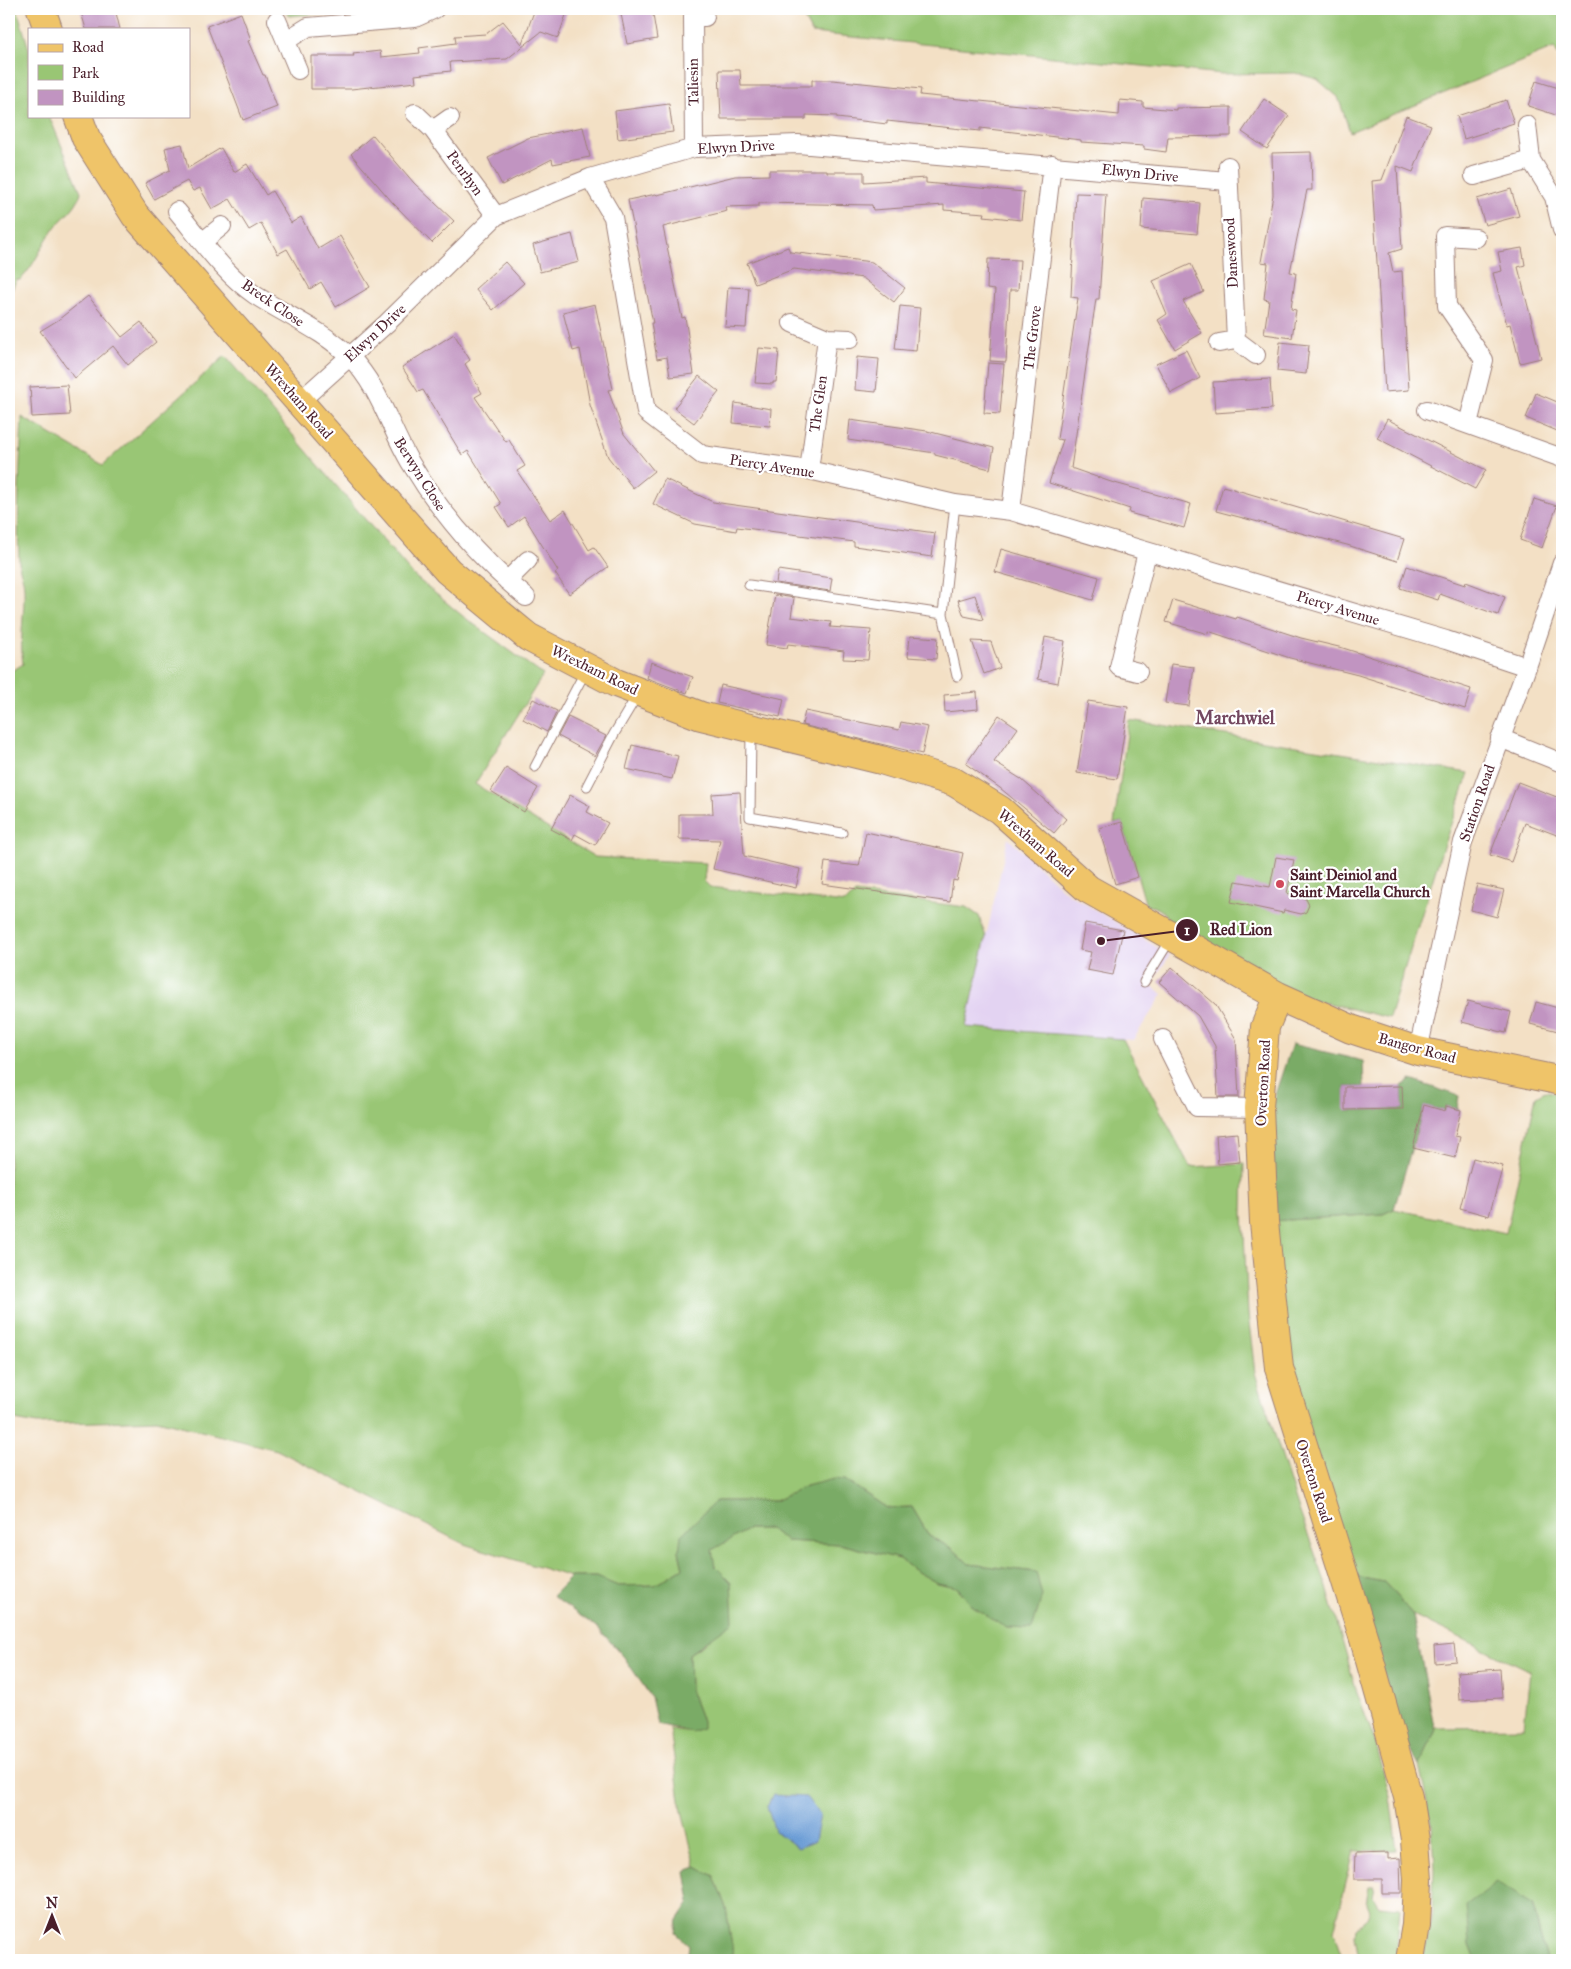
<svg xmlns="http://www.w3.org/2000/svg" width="1571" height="1969" font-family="'IM FELL Great Primer',serif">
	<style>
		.built { fill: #e3d3f2 }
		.green { fill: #99c674; stroke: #727250 }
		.forest { fill: #7aab66; stroke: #626548 }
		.water { fill: #6b9cd5; stroke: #5a5e80 }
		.building { fill: #c194c1 }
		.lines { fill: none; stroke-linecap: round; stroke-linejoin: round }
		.lane-casing { stroke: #9e8078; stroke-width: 11 }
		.street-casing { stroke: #9e8078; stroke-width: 20 }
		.primary-casing { stroke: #9e8078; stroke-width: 30 }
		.lane { stroke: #fff; stroke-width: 9 }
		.street { stroke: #fff; stroke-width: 18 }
		.primary { stroke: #efc469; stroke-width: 28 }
		.poi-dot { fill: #d1495b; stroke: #fff; stroke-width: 2 }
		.labels { text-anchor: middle; stroke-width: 4.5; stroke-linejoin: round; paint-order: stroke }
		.street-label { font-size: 15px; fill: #4a1f2b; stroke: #fff }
		.poi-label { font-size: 15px; font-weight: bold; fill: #4a1f2b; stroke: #fff; text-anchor: start }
		.quarter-label { font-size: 18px; font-weight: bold; fill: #744860; stroke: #fff }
		.leader { fill: none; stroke: #4a1f2b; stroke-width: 2 }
		.callout-dot { fill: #4a1f2b; stroke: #fff; stroke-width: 2 }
		.mark-label { font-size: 15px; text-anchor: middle; font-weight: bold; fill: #fff }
		.callout-label { font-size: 16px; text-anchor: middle; font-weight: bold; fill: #4a1f2b; stroke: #fff; stroke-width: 4.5; stroke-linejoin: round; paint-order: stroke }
	</style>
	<rect width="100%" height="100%" fill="#fff"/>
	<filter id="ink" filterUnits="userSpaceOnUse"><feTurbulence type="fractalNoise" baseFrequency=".02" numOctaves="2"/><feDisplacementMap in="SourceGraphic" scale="10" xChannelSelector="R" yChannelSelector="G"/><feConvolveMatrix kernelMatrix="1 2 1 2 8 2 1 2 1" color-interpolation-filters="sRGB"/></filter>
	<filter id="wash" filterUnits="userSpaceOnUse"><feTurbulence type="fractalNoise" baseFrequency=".0096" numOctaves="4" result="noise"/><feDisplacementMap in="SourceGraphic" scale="20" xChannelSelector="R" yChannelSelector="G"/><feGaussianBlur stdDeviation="1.12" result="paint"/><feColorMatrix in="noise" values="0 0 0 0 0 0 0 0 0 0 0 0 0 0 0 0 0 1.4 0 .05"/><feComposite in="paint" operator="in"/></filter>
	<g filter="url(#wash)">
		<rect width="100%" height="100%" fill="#f3e0c5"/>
		<!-- built -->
		<path class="built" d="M1008 838 1067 893 1170 955 1150 985 1163 994 1133 1040 966 1027Z"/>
		<!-- green -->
		<path class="green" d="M9 9H17L29 49V116H49L81 192C77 208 66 214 56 226 42 243 36 265 20 280H16L9 298Z
			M285 9H337V12L289 16Z
			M799 9H1561L1562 62 1554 48 1350 132 1338 97 1317 79 1295 73 1222 74 812 33Z
			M225 356 413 575 464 617 543 675 475 784 595 857 706 863 704 881 710 887 845 903 855 893 966 907 979 916 986 937 966 1027 1123 1039 1190 1167 1244 1164 1243 1214 1248 1314 1255 1373 1298 1507 1326 1584 1357 1693 1376 1744 1390 1796 1397 1850 1354 1851 1334 1931 1344 1960H734L726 1908 714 1876 696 1867 681 1807 670 1729 692 1732 702 1721 690 1690 689 1654 706 1643 731 1582 715 1567 711 1550 749 1529H770L786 1541 840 1544 900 1559 914 1570 937 1583 957 1587 973 1607 1007 1628 1032 1629 1036 1613V1572L969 1564 953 1549 929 1536 912 1507 887 1508 845 1480 806 1486 775 1501H716L679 1551 683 1568 655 1585 618 1586 596 1577H571L464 1544 277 1450 157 1420 37 1424 9 1419V673L23 664C19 638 25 613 24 588 24 578 19 571 19 562 17 513 20 465 22 417L103 465Z
			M1129 720 1469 773 1443 847 1389 1018 1299 996 1169 923C1165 911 1158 906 1146 906L1122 822 1114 824Z
			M1545 1091 1562 1094V1960H1547L1532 1904 1469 1945 1475 1960H1423L1432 1913 1434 1870 1432 1824 1419 1766 1435 1732 1434 1728 1524 1727 1530 1671 1413 1615 1384 1582 1356 1577 1295 1395 1271 1221 1383 1214 1394 1209 1506 1233 1536 1096Z
			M1369 1886H1375L1373 1896 1379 1905 1400 1907 1396 1960H1363L1358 1954 1355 1935 1356 1928 1368 1918 1370 1913 1366 1903Z"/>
		<!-- forest -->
		<path class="forest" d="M1292 1044 1363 1061 1364 1087H1345L1346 1110 1403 1109 1402 1086 1411 1080 1459 1096 1457 1109 1446 1106 1445 1111 1424 1106 1394 1209 1383 1214 1271 1221 1266 1121Z
			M834 1479 845 1480 887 1508 912 1507 929 1536 953 1549 969 1564 1036 1572 1042 1596 1032 1629 1007 1628 973 1607 957 1587 937 1583 914 1570 900 1559 840 1544 786 1541 770 1529H749L712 1550 715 1566 731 1582 733 1622 689 1654 690 1690 702 1721V1728L692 1732 657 1724 651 1697 624 1657 598 1628 552 1596 571 1577H596L618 1586 655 1585 683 1568 679 1551 681 1535 716 1501H775L806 1486Z
			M1356 1577 1384 1582 1413 1615 1435 1732 1419 1766 1398 1728Z
			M696 1867 714 1876 726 1908 734 1960H687L689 1945 676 1933 678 1920 690 1902 685 1871Z
			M1497 1882 1532 1904 1547 1960H1475L1469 1945 1466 1905Z"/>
		<!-- water -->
		<path class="water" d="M773 1795 806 1797 820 1815 815 1841 798 1848 775 1831 767 1807Z"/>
		<g id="blocks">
			<!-- building -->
			<path class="building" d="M80 9H115L120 29H86Z
				M535 9H557L567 12 558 38 541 32 507 59 450 62 451 71 415 75 416 82 351 89H311V56H354L353 54 380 51 381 57 420 53 419 48 456 43 455 36 486 34 503 21 522 44Z
				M620 9H652L657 39 627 44Z
				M241 13 251 40 248 41 263 75H265L277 107 243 120 207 26Z
				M719 70H740L741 86H812V80H833L921 89 920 95 1119 115 1120 100 1143 102V107L1176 110V108L1231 107V136L1168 137 1166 152 1144 149V146L1081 142V140L980 128V131L887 121V124L837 118V116L806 115V119H721Z
				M1536 81 1562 89V117L1528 106Z
				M1264 99 1289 116 1267 149 1242 132Z
				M1506 100 1514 123 1464 139 1457 116Z
				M669 104 673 132 618 139 615 111Z
				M1406 116 1431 125 1413 172 1397 166 1402 249 1389 253 1393 272 1402 271 1409 390 1385 392 1372 181 1382 180Z
				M583 127 590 157 553 164 552 159 502 185 488 158 528 138Z
				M373 135 414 183 454 221 432 243 393 203 351 154Z
				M182 144 188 168 221 148 234 172 247 164 266 195 272 191 291 223 301 217 318 249 340 236 370 287 336 307 321 282 310 289 287 249 278 254 261 223 249 230 230 199 212 209 200 188 193 191 187 181 154 199 145 183 170 170 165 148Z
				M1311 152 1312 190H1307L1290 272 1296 273 1291 309 1296 310 1292 338 1264 334 1269 300 1264 299 1268 263 1261 262 1273 195 1272 153Z
				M769 170H827V172H864V182L926 178V183L1024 192 1021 220 984 216 985 213 944 210V205L873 210 872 205 759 203V206L725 207 727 211 663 227 682 318 685 317 694 374 670 377 667 357 657 359 651 323H653L628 200 656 194 657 195 735 176 769 175Z
				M1511 189 1519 216 1485 225 1477 199Z
				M1076 193 1106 194 1099 299H1096L1071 468 1111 482 1191 504 1184 528 1129 513 1130 509 1049 483 1063 440 1057 439 1078 298 1071 297Z
				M1143 198 1200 203 1197 234 1141 229Z
				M572 234 579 262 540 272 533 245Z
				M788 247 790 252 872 262 905 288 894 302 863 278 794 269 755 284 747 263Z
				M1522 248 1525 265 1518 267 1541 358 1520 363 1510 324 1507 325 1493 273 1502 271 1498 252Z
				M988 259 1020 260 1018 290H1010L1006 362 990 361 995 290 987 289Z
				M505 262 524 283 493 310 475 289Z
				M1191 264 1204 292 1183 301 1202 333 1175 349 1158 320 1167 314 1153 281Z
				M728 287 749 288 746 328 725 327Z
				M88 296 122 337 141 322 156 342 128 365 113 346 75 378 40 331 58 320Z
				M595 304 613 389 608 390 624 434 654 471 633 488 608 457 590 405 580 349 573 351 563 312Z
				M900 306 920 308 916 351 895 349Z
				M454 334 470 360 465 364 482 393 475 397 506 442 509 440 525 466 517 471 550 520 565 510 589 550 594 547 608 567 569 594 555 573 558 571 524 516 509 527 496 507 501 504 468 451 462 455 423 390 418 392 402 367Z
				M1280 342 1309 345 1306 374 1277 371Z
				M759 348 779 350 776 382H773V384L755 383Z
				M1186 350 1200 378 1171 393 1156 364Z
				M857 357 879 359 876 392 855 390Z
				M988 363 1004 364 1000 414 984 413Z
				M699 376 719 392 694 423 674 408Z
				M1270 379 1272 409 1215 413 1213 382Z
				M67 385 70 415 32 417 30 387Z
				M1536 393 1562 404V433L1526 418Z
				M735 403 771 409 770 426 733 423Z
				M1387 419 1486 470 1475 489 1377 438Z
				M850 420 927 431 994 448 990 469 935 455V453L848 440Z
				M665 479 713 502 935 533 932 557 854 546V542L737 527 736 531 695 524 653 504Z
				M1223 486 1404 539 1397 561 1347 545 1216 511Z
				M1534 499 1557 506 1542 548 1520 540Z
				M1001 549 1099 577 1093 600 995 572Z
				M1407 566 1465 585 1466 582 1505 597 1498 615 1440 594 1438 600 1400 588Z
				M778 570 832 578 830 591 776 583Z
				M775 595 794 598 791 617 831 622 830 627 871 630 868 660 843 659 844 651 788 644 787 648 766 645Z
				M975 595 983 620 964 616 958 600Z
				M1173 600 1236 619 1237 617 1301 638 1343 648 1471 689 1465 709 1358 675 1290 658 1208 631V634L1166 622Z
				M910 636 938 638 936 659 908 657Z
				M1045 637 1065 641 1058 683 1038 679Z
				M972 641 991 642 1000 668 984 674Z
				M651 662 693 677 687 693 647 678Z
				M1171 664 1194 667 1189 706 1165 703Z
				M721 685 784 699 780 717 717 703Z
				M977 692 978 709 945 712 944 695Z
				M533 699 557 711 547 732 523 719Z
				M1088 701 1128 707 1117 779 1077 773Z
				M805 711 899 730 901 722 928 727 922 754 802 725Z
				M999 715 1018 728 994 762 1021 779 1066 819 1054 833 1000 788 966 764Z
				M568 717 606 736 595 756 558 736Z
				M632 745 678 756 672 779 626 769Z
				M506 768 538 788 524 812 491 791Z
				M1518 782 1562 799V837L1525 823 1511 862 1490 855Z
				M740 792 744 856 800 869 796 888 713 869 720 840 679 839V814H713L712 794Z
				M570 795 590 806 587 812 608 823 595 845 575 834 572 840 551 829Z
				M1122 822 1138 877 1115 884 1099 828Z
				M866 832 963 853 957 881 953 880 950 902 822 884 825 862 859 866Z
				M1276 857 1294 860 1287 893 1306 899 1309 905 1306 912 1301 914 1284 910 1283 913 1231 902 1236 881 1270 887Z
				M1477 884 1504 890 1497 917 1471 910Z
				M1085 923 1123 930 1113 975 1087 970 1091 952 1080 950Z
				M1172 967 1215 1004 1236 1039 1239 1097H1218L1215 1046 1198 1016 1159 982Z
				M1468 1001 1511 1012 1506 1033 1462 1022Z
				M1536 1002 1562 1009 1558 1031 1530 1024Z
				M1402 1086 1403 1109 1345 1110V1087Z
				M1424 1105 1445 1111 1446 1106 1461 1110 1455 1136 1460 1137 1455 1158 1413 1148Z
				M1237 1133 1240 1162 1218 1164 1216 1135Z
				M1473 1158 1503 1166 1489 1216 1460 1208Z
				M1454 1644 1456 1661 1435 1663 1434 1646Z
				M1500 1669 1502 1698 1459 1700 1457 1672Z
				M1388 1853V1859L1400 1858 1401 1893H1382V1879H1354L1355 1854Z"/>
		</g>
	</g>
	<g filter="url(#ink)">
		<use href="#blocks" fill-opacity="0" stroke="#9e8078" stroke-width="1"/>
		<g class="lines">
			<!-- lane casing -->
			<g class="lane-casing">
				<path id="lane" d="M955 504 943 614 957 676
					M749 585 943 614
					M751 731 750 817 842 833
					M535 767 586 670
					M587 786 614 734 638 694
					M1144 982 1171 938"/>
			</g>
			<!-- street casing -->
			<g class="street-casing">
				<path id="street" d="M277 20 298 70
					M287 40 308 27 415 18 435 9
					M415 113 433 130 496 216
					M1527 125 1531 160
					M433 130 450 118
					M694 148 693 16 705 17
					M1228 166 1236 340 1256 355
					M1474 176 1531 160 1554 197 1562 230
					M590 178 613 217 646 412 702 455 809 470 955 504 1011 511 1446 640 1527 667
					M177 211C201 240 224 274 255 295 284 314 326 332 350 357 380 388 389 426 410 462 441 514 479 558 526 597
					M202 242 222 226
					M792 323 827 338 809 470
					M827 338 850 339
					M1219 343 1236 340
					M299 402 387 323 496 216 590 178 694 148 798 144 1227 181
					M1427 410 1562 458
					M1468 424 1484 360 1447 306 1445 236 1476 238
					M1011 511 1052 164
					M507 581 528 560
					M1138 672 1119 667 1147 552
					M1500 738 1562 763
					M1163 1039 1197 1107 1259 1108
					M1418 1051 1463 842 1527 667 1562 563"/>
			</g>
			<!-- primary casing -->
			<g class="primary-casing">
				<path id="primary" d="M41 9 48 29
					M78 116 86 138 135 215 448 571 528 637 616 683 701 716 881 760 954 782 1000 810 1088 889 1278 996 1351 1029 1418 1051 1562 1081
					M1278 996 1265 1027 1259 1108 1264 1222 1279 1368 1364 1639 1408 1797 1415 1840 1418 1880 1416 1925 1410 1960"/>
			</g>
			<!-- lane -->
			<use href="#lane" class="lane"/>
			<!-- street -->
			<use href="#street" class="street"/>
			<!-- primary -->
			<use href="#primary" class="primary"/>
		</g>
	</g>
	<!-- markers -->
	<circle class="poi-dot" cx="1280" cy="884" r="5"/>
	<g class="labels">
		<!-- street labels -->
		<g class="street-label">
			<text transform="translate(693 82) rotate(-91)" y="5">Taliesin</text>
			<text transform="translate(736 147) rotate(-3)" y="5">Elwyn Drive</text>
			<text transform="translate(465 173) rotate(54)" y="5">Penrhyn</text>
			<text transform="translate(1140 173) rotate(6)" y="5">Elwyn Drive</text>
			<text transform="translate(1231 253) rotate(-93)" y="5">Daneswood</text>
			<text transform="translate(273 303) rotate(34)" y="5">Breck Close</text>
			<text transform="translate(375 333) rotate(-43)" y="5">Elwyn Drive</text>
			<text transform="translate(1032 338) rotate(-83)" y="5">The Grove</text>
			<text transform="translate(299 401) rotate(49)" y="5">Wrexham Road</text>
			<text transform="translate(818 404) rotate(-82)" y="5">The Glen</text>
			<text transform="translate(772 466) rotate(9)" y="5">Piercy Avenue</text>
			<text transform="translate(420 474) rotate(58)" y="5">Berwyn Close</text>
			<text transform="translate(1338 608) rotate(17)" y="5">Piercy Avenue</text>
			<text transform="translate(595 670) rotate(26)" y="5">Wrexham Road</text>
			<text transform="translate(1477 803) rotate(-71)" y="5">Station Road</text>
			<text transform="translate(1036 843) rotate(41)" y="5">Wrexham Road</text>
			<text transform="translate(1417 1048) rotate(15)" y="5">Bangor Road</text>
			<text transform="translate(1263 1083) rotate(-87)" y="5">Overton Road</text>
			<text transform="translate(1314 1481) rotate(72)" y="5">Overton Road</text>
		</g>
		<!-- poi labels -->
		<g class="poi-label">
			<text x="1290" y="880">Saint Deiniol and<tspan x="1290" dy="17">Saint Marcella Church</tspan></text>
		</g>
		<!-- quarter labels -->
		<g class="quarter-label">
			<text x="1235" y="724">Marchwiel</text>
		</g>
	</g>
	<!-- callouts -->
	<path class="leader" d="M1101 941L1187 930"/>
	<g class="callout-dot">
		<circle cx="1101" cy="941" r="5"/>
		<circle cx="1187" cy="930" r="12"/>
	</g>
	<g class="mark-label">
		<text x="1187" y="935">1</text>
	</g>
	<g class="callout-label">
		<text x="1241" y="935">Red Lion</text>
	</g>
	<!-- margin -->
	<rect width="1571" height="1969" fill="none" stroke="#fff" stroke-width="30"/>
	<!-- legend -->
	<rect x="28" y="28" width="162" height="90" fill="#ffffff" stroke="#b7a5aa"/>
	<rect x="38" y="44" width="25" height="8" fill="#efc469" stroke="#b7a5aa"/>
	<text x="72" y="52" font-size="15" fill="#4a1f2b">Road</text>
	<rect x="38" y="65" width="25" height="15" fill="#99c674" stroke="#b7a5aa"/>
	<text x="72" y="78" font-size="15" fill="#4a1f2b">Park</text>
	<rect x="38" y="90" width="25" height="15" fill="#c194c1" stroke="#b7a5aa"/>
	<text x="72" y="102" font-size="15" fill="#4a1f2b">Building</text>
	<!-- north arrow -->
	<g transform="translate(52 1916)" stroke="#ffffff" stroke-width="4" paint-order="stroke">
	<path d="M0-4L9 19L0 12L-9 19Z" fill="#4a1f2b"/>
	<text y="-8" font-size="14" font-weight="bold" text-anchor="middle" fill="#4a1f2b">N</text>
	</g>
</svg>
